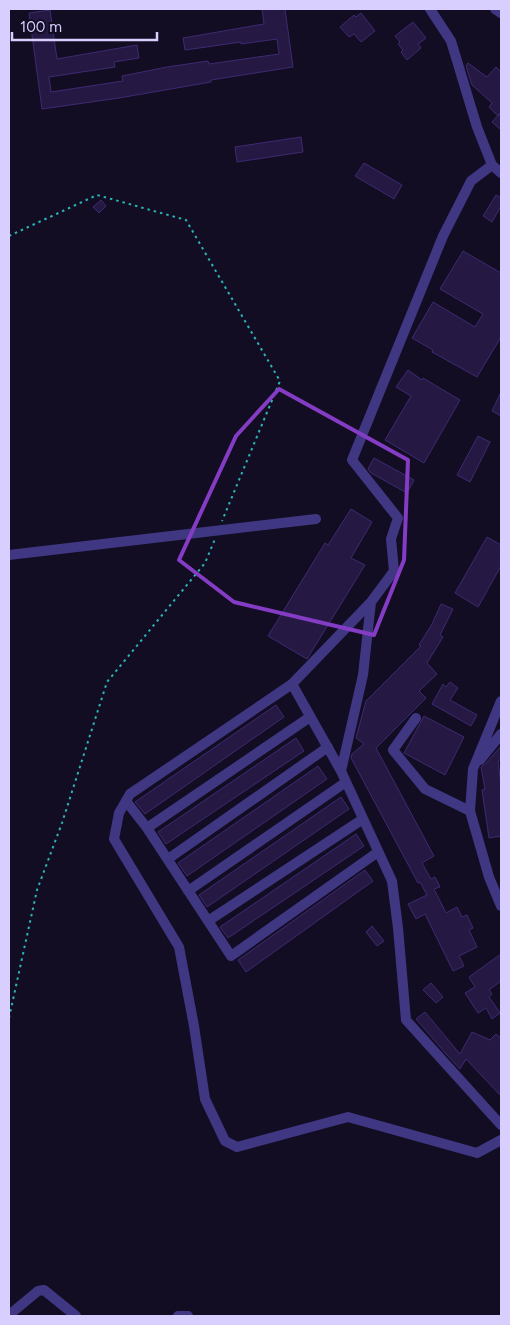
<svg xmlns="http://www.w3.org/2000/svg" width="510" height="1325" font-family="Figtree,sans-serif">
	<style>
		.building { fill: #251944; stroke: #3e2a71 }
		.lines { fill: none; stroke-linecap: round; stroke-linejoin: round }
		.path { stroke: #2bb4b7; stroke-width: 2; stroke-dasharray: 2.5 4; stroke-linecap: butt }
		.minor { stroke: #403783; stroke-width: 10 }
		.marked { fill: none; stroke: #843cc5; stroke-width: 4; stroke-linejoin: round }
	</style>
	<rect width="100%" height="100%" fill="#130d23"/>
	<!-- building -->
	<path class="building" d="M262 9H285L293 67 211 80V82L119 98 42 109 29 13 50 10 57 59 137 45 139 58 114 62 115 67 49 77 51 92 123 81 122 76 167 67 208 61 209 64 279 54 277 39 241 44V42L185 50 183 38 264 24Z
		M361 13 375 31 361 42 354 34 349 37 340 27 354 15 356 17Z
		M413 22 426 38 418 44 421 48 407 60 401 52 403 50 398 44 400 42 395 36Z
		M468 63 487 77 496 67 501 72V112L498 116 489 107 492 103 472 85 466 66Z
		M501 112V130L492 122Z
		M301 137 303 152 237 162 235 147Z
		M364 163 402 185 394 199 355 176Z
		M496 195 501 198V206L492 222 483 216Z
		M101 200 106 206 99 213 93 207Z
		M463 251 501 273V337L477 377 432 352 433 350 412 338 433 302 475 327 483 314 440 289Z
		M408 370 422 380 423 378 460 400 424 463 385 440 411 396 396 387Z
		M501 392V416L492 411Z
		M478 436 490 442 470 482 457 475Z
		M374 458 414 480 407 493 371 473 368 469Z
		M351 509 372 522 351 558 365 565 307 659 268 636 325 543 328 545Z
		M487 537 501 545V566L478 607 455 593Z
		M441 604 453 609 440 635 443 637 427 663 437 674 419 691 426 698 376 748 434 856 422 863 431 879 435 877 440 887 434 889 446 913 457 907 462 917 467 915 473 928 469 930 477 947 459 956 464 966 453 971 425 914 416 919 408 904 427 895 420 882 418 883 351 758 352 754 364 744 356 738 366 701 421 646 419 645 432 624Z
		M450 682 458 688 450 700 477 715 471 726 432 704 443 684 446 687Z
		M276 705 284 717 145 814 135 802Z
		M424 716 464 737 445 775 404 753Z
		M296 738 304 751 166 844 158 832Z
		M501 746V758L498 762 501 785V836L489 838 482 790 485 789 481 767 486 763Z
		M318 766 327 779 187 876 178 863Z
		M341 797 349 809 207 907 199 895Z
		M356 834 364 846 228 938 220 927Z
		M365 870 373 881 246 972 238 960Z
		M372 926 384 941 377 946 366 932Z
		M501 954V981L489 990 492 994 489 997 500 1013 492 1019 486 1008 478 1013 465 993 475 987 469 977Z
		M431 983 443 997 436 1003 423 990Z
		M425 1012 460 1054 472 1032 490 1040 496 1034 501 1038V1096L466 1059 460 1069 446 1054 416 1019Z"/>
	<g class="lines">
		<!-- path -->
		<path class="path" d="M9 236 97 195 186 220 280 381 222 521
			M9 1018 37 890 62 823 107 682 205 563 215 539"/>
		<!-- minor -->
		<path class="minor" d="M430 9 451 41 477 127 492 165 501 173
			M495 9 501 13
			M492 165 471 181 443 236 352 460 398 518 391 539 394 571 371 602 292 684 130 794 119 813 114 839 179 947 194 1026 205 1099 225 1141 237 1147 348 1117 477 1153 501 1140
			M9 555 316 519
			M371 602 363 675 341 771 392 881 398 928 406 1020 501 1125
			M292 684 341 771
			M501 701 473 769 470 811 489 877 501 906
			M416 718 393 750 425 789 470 811
			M480 760 501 734
			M126 801 147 828 310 717
			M147 828 231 956 378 852
			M168 859 328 747
			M188 891 346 782
			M208 921 363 819
			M9 1315 38 1291 44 1290 76 1316
			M178 1316H188"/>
	</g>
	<!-- marked area -->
	<path class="marked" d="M279 389 408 460 404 560 374 635 234 602 179 560 236 436Z"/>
	<!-- border -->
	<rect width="510" height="1325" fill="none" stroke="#d8cfff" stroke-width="20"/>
	<!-- scale -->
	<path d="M12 32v8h145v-8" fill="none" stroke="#d8cfff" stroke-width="2.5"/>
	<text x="20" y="32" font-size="15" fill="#d8cfff" stroke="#130d23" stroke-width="4" paint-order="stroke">100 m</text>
</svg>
